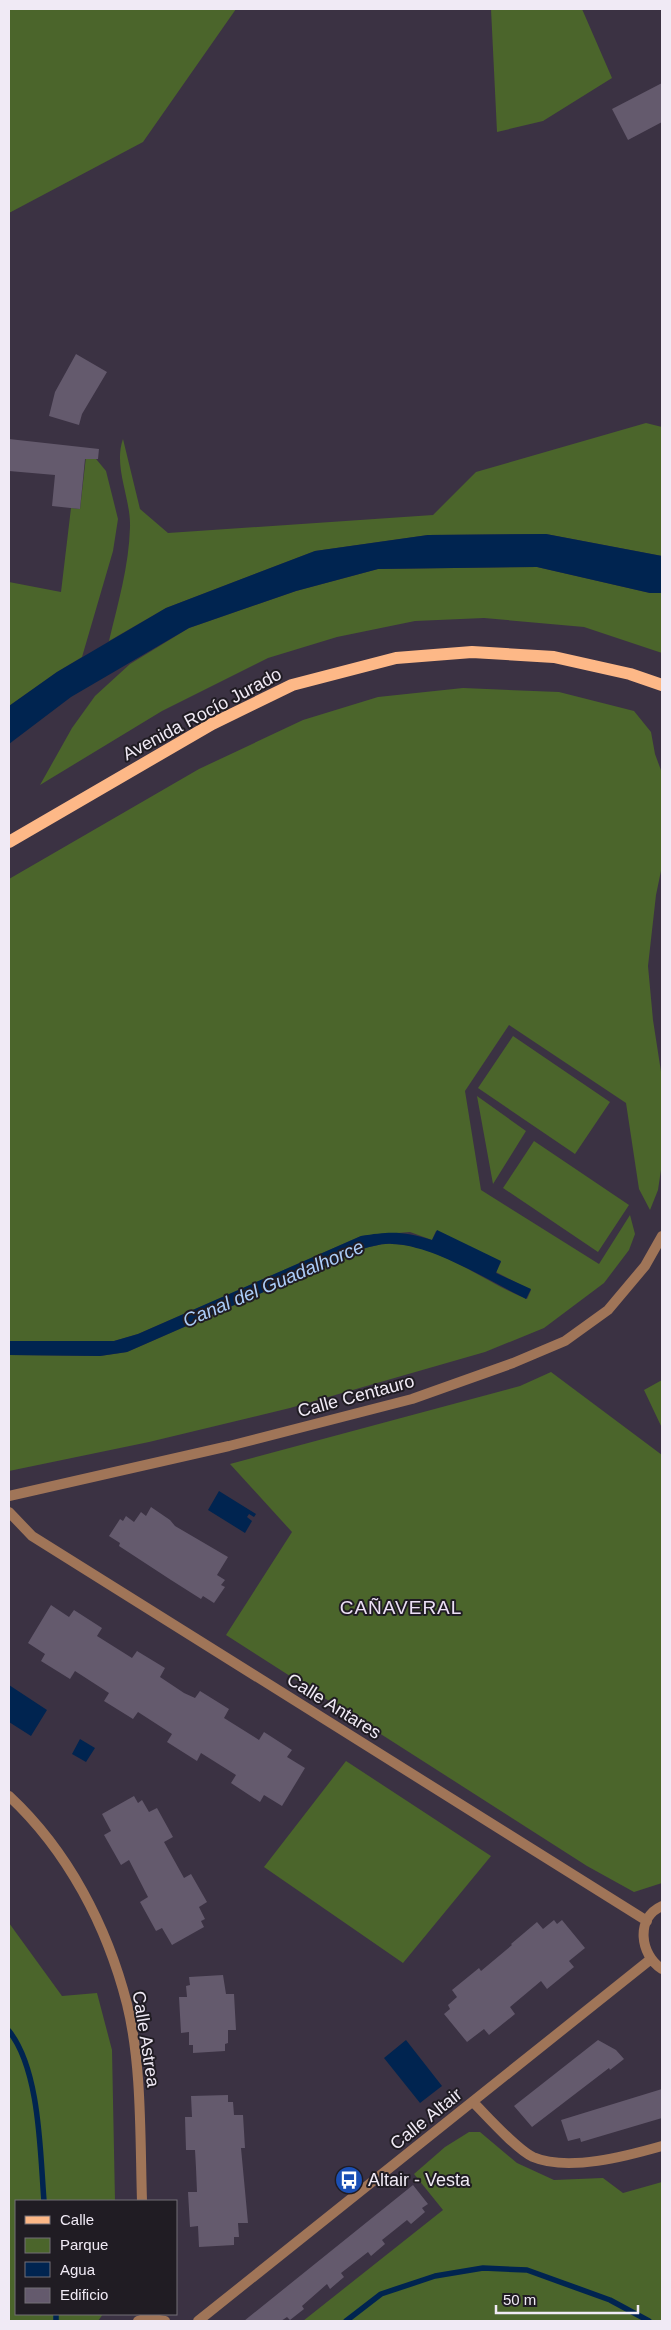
<svg xmlns="http://www.w3.org/2000/svg" width="671" height="2330" font-family="Arial,sans-serif">
	<style>
		.green { fill: #4b652b }
		.water { fill: #002450 }
		.lines { fill: none; stroke-linecap: round; stroke-linejoin: round }
		.stream { stroke: #002450; stroke-width: 5.5 }
		.building { fill: #645a6d }
		.minor { stroke: #a07558; stroke-width: 10 }
		.tertiary { stroke: #a07558; stroke-width: 10 }
		.primary { stroke: #fdb887; stroke-width: 12 }
		.labels { text-anchor: middle; stroke-width: 4; stroke-linejoin: round; paint-order: stroke }
		.street-label { font-size: 18px; fill: #f0eaf5; stroke: #201c23 }
		.poi-label { font-size: 18px; fill: #f0eaf5; stroke: #201c23; text-anchor: start }
		.water-label { font-size: 19px; font-style: italic; fill: #abccf8; stroke: #201c23 }
		.neighbourhood-label { font-size: 19px; letter-spacing: 1px; fill: #ebdef5; stroke: #201c23 }
	</style>
	<rect width="100%" height="100%" fill="#3b3243"/>
	<!-- green -->
	<path class="green" d="M9 9H236L143 142 9 213Z
		M491 9H582L612 78 543 121 497 132Z
		M646 423 662 427V556L546 534 428 535 315 551 166 608 109 641C118 603 129 566 130 527 131 498 113 467 123 439L140 509 168 533 433 515 476 472Z
		M87 448 106 471 118 519 113 551 82 657 57 672 9 706V582L61 592 71 508 80 509Z
		M537 567 650 593H662V653L584 627 484 618 415 621 337 637 268 658 162 711 40 785 72 728 95 696 130 664 189 628 296 591 378 569Z
		M463 688 559 692 634 711 651 732 655 754 662 773V866L656 895 648 966 653 1020 662 1078V1163L658 1190 650 1210 639 1189 626 1103 509 1025 465 1091 481 1190 599 1264 630 1215 635 1234 629 1250 604 1283 544 1328 485 1352 290 1408 149 1442 9 1471V1355L100 1356 127 1352 362 1249C371 1247 382 1243 392 1244 441 1245 483 1282 527 1299L531 1290 496 1272 501 1262 436 1231 432 1240 410 1232 361 1236 138 1334 114 1341H9V879L199 769 303 720 378 697Z
		M513 1036 610 1102 575 1154 478 1088Z
		M477 1096 526 1131 493 1184Z
		M534 1141 629 1205 598 1252 503 1188Z
		M551 1372 662 1455V1883L634 1892 587 1866 226 1635 292 1532 230 1464 520 1386Z
		M662 1380V1428L644 1390Z
		M346 1761 491 1856 403 1963 264 1867Z
		M9 1923 62 1996 97 1993 112 2050 115 2201H16V2314H103L98 2321H9Z
		M469 2132H480L517 2163 554 2180 603 2178 623 2193 662 2182V2321H303L443 2210 414 2174 445 2147Z"/>
	<!-- water -->
	<path class="water" d="M546 534 662 556V593H650L537 567 378 569 296 591 189 628 71 697 9 744V706L57 672 166 608 315 551 428 535Z
		M437 1230 501 1261 496 1273 531 1289 526 1299C489 1281 433 1245 392 1244 382 1243 371 1247 362 1249L127 1352 100 1356 9 1355V1341H114L138 1334 361 1236C390 1231 404 1231 432 1240Z
		M219 1491 256 1514 254 1517 249 1514 247 1517 252 1521 245 1533 208 1510Z
		M9 1685 47 1710 31 1736 9 1722Z
		M80 1739 95 1748 86 1762 72 1754Z
		M406 2040 442 2086 420 2103 384 2058Z"/>
	<g class="lines">
		<!-- stream -->
		<path class="stream" d="M9 2031C40 2070 40 2152 44 2201
			M56 2314V2321
			M346 2321 381 2294 435 2276 483 2268 527 2270 610 2300 649 2321"/>
	</g>
	<!-- building -->
	<path class="building" d="M662 83V122L628 140 612 109Z
		M76 354 107 372 82 414 79 425 49 416 55 392Z
		M9 439 99 449 98 459H85L80 509 52 506 55 475 9 471Z
		M151 1507 170 1520 175 1526 228 1557 217 1575 225 1580 221 1585 225 1587 214 1603 203 1596 201 1599 171 1580 119 1546 120 1543 109 1536 120 1519 123 1521 126 1516 134 1522 141 1512 146 1516Z
		M51 1605 69 1617 74 1610 102 1628 97 1636 132 1658 137 1651 165 1668 160 1677 184 1693 195 1698 200 1691 229 1709 224 1718 259 1740 264 1732 292 1750 287 1757 305 1768 282 1806 264 1795 260 1802 231 1783 236 1775 201 1753 197 1761 167 1742 172 1734 138 1712 133 1719 104 1701 109 1693 75 1671 70 1679 41 1661 45 1654 28 1643Z
		M134 1796 138 1803 142 1800 149 1812 157 1808 173 1837 164 1842 184 1878 191 1874 207 1902 199 1907 205 1919 201 1921 204 1927 172 1945 162 1928 156 1931 140 1902 148 1897 129 1860 121 1865 104 1835 111 1831 102 1814Z
		M554 1920 557 1924 562 1920 585 1948 569 1961 574 1967 547 1989 541 1981 510 2007 515 2014 489 2035 484 2029 467 2042 444 2014 450 2009 448 2005 457 1997 452 1990 479 1968 481 1971 512 1945 511 1944 537 1922 543 1929Z
		M223 1975 226 1994H234L236 2030H228V2043L225 2044V2051L193 2053V2045H189V2032L181 2033 179 1997H187L186 1986 190 1985 189 1977Z
		M598 2040 616 2050 624 2059 610 2070 609 2068 532 2127 514 2106Z
		M662 2089V2118L581 2142 580 2138 568 2141 561 2120Z
		M228 2095V2102H233L234 2115H243L245 2148H241L248 2223H238L239 2237H234V2245L199 2247 198 2226 190 2227 188 2192H197L196 2168 195 2150H186L185 2117H192L191 2096Z
		M413 2185 428 2204 422 2208 425 2212 411 2224 407 2220 382 2240 385 2244 371 2256 368 2252 341 2273 344 2277 330 2289 327 2284 302 2306 304 2309 290 2320 287 2317 281 2321H244Z"/>
	<g class="lines">
		<!-- minor -->
		<path class="minor" d="M9 1496 229 1446 412 1399 513 1363 565 1341 608 1310 645 1266 662 1236
			M9 1512 32 1536 647 1921
			M662 1906C635 1918 640 1955 662 1969
			M473 2102C487 2116 516 2149 533 2157 568 2172 627 2156 662 2146
			M198 2321 651 1959"/>
		<!-- tertiary -->
		<path class="tertiary" d="M9 1796C68 1851 107 1926 127 2004 142 2064 140 2139 142 2201
			M138 2321 147 2318 165 2321"/>
		<!-- primary -->
		<path class="primary" d="M9 842 212 724 292 685 396 658 472 652 554 657 630 674 662 685"/>
	</g>
	<!-- icons -->
	<defs>
		<g id="bus-disc" transform="scale(1.4375)"><circle r="9.5" fill="#1a4fb4" stroke="#201c23"/><path d="M-5-6H5V4H4V6H2V4H-2V6H-4V4H-5ZM-3.5-4V0h7V-4ZM-3.5 1.2v1.5H-2V1.2ZM2 1.2v1.5H3.5V1.2Z" fill="#fff"/></g>
	</defs>
	<g fill-rule="evenodd">
		<use href="#bus-disc" x="349" y="2180"/>
	</g>
	<g class="labels">
		<!-- street labels -->
		<g class="street-label">
			<text transform="translate(202 714) rotate(-28)" y="6">Avenida Rocío Jurado</text>
			<text transform="translate(356 1396) rotate(-15)" y="6">Calle Centauro</text>
			<text transform="translate(334 1706) rotate(32)" y="6">Calle Antares</text>
			<text transform="translate(146 2039) rotate(81)" y="6">Calle Astrea</text>
			<text transform="translate(426 2119) rotate(-39)" y="6">Calle Altair</text>
		</g>
		<!-- poi labels -->
		<g class="poi-label">
			<text x="368" y="2186">Altair - Vesta</text>
		</g>
		<!-- water labels -->
		<g class="water-label">
			<text transform="translate(273 1283) rotate(-23)" y="7">Canal del Guadalhorce</text>
		</g>
		<!-- neighbourhood labels -->
		<g class="neighbourhood-label">
			<text x="401" y="1614">CAÑAVERAL</text>
		</g>
	</g>
	<!-- border -->
	<rect width="671" height="2330" fill="none" stroke="#f0eaf5" stroke-width="20"/>
	<!-- legend -->
	<rect x="15" y="2200" width="162" height="115" fill="#201c23" stroke="#736e77"/>
	<rect x="25" y="2216" width="25" height="8" fill="#fdb887" stroke="#736e77"/>
	<text x="60" y="2225" font-size="15" fill="#f0eaf5">Calle</text>
	<rect x="25" y="2238" width="25" height="15" fill="#4b652b" stroke="#736e77"/>
	<text x="60" y="2250" font-size="15" fill="#f0eaf5">Parque</text>
	<rect x="25" y="2262" width="25" height="15" fill="#002450" stroke="#736e77"/>
	<text x="60" y="2275" font-size="15" fill="#f0eaf5">Agua</text>
	<rect x="25" y="2288" width="25" height="15" fill="#645a6d" stroke="#736e77"/>
	<text x="60" y="2300" font-size="15" fill="#f0eaf5">Edificio</text>
	<!-- scale -->
	<path d="M496 2305v8h142v-8" fill="none" stroke="#f0eaf5" stroke-width="2.5"/>
	<text x="503" y="2305" font-size="15" fill="#f0eaf5" stroke="#201c23" stroke-width="4" paint-order="stroke">50 m</text>
</svg>
